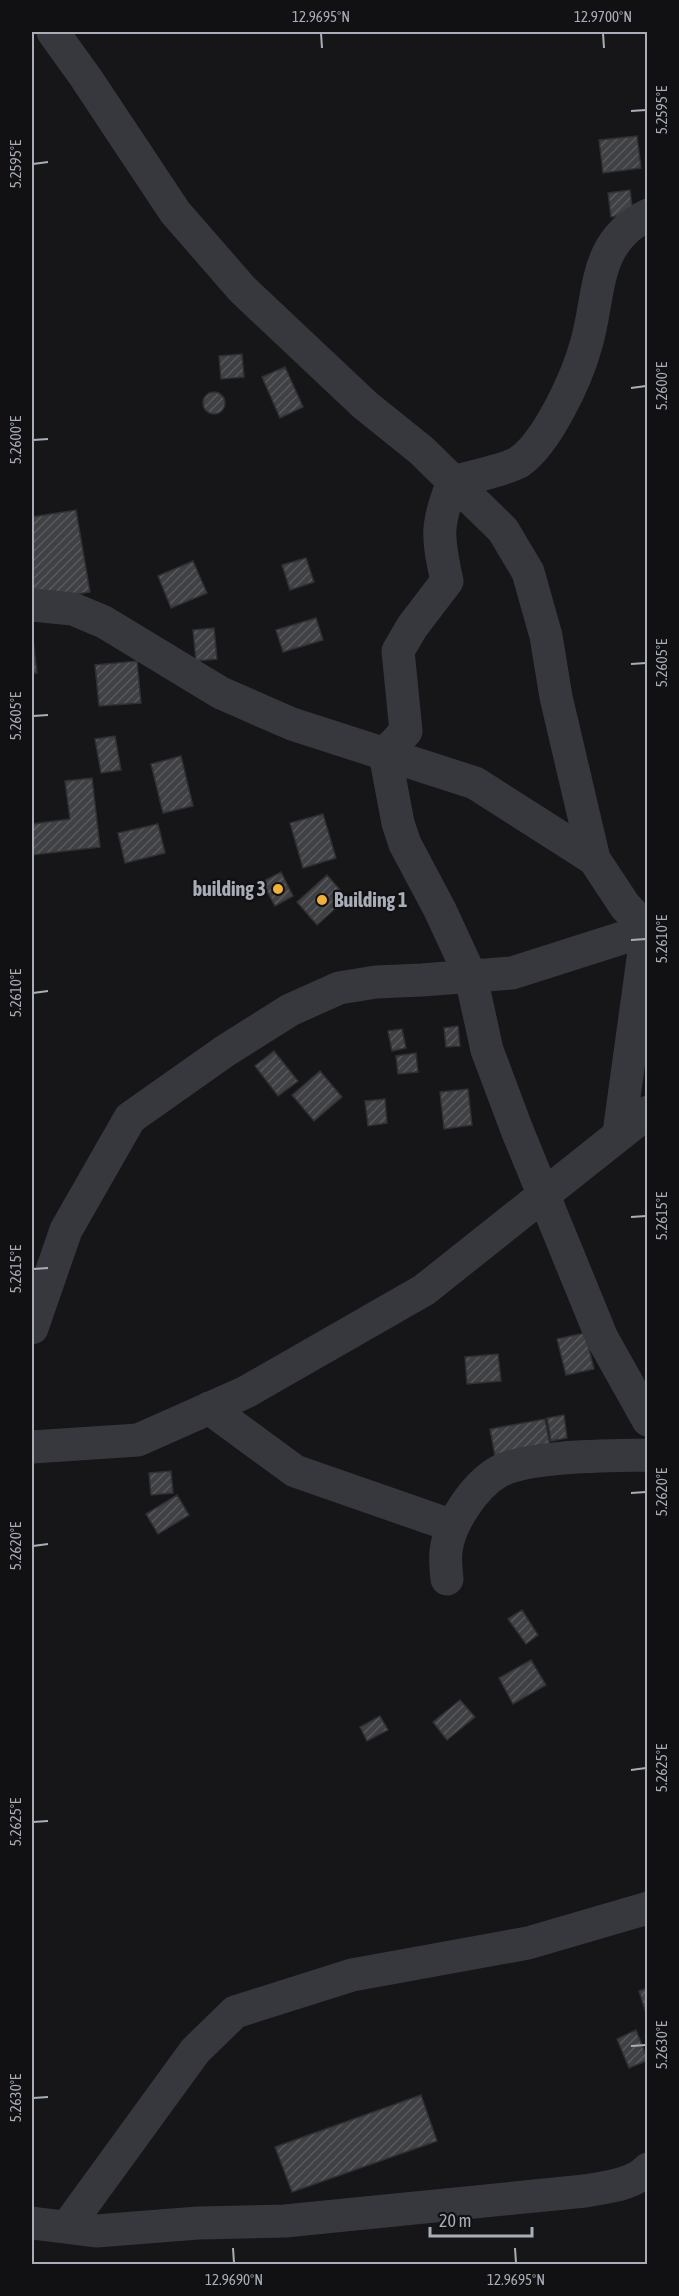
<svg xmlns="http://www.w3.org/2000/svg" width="679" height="2296" font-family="'Asap Condensed',sans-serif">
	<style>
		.building { fill: url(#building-hatch); stroke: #303034; stroke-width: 1.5 }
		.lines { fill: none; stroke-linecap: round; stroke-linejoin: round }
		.minor { stroke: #37383d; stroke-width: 33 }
		.ticks { fill: none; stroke: #a8adb8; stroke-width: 2 }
		.poi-dot { fill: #f2b134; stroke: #111113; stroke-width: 2 }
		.labels { text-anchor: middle; stroke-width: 4.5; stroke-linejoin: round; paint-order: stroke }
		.poi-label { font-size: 20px; font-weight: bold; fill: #a8adb8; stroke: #111113; text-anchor: end }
		.neatline { fill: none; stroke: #a8adb8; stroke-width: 2 }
		.ticks-label { font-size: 15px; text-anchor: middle; fill: #a8adb8 }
	</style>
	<defs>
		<pattern id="building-hatch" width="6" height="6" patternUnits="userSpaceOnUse" patternTransform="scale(1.5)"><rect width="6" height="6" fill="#404145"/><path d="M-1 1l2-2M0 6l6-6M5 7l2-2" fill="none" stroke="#595a5e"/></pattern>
	</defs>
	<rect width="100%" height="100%" fill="#161618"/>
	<!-- building -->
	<path class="building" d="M637 136 641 168 603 173 599 140Z
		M630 190 633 214 611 217 608 193Z
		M242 354 244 377 221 379 219 356Z
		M285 367 303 407 280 418 262 377Z
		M203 403a11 11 0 1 1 22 0a11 11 0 1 1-22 0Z
		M76 510 90 592 34 601 32 584V517Z
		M306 558 314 582 290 590 282 565Z
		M193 561 207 593 171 608 158 576Z
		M316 618 323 640 283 652 276 630Z
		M214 628 217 659 196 661 193 630Z
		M32 630 37 673H32Z
		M137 661 141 703 99 706 95 665Z
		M115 736 121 770 101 773 95 739Z
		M181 756 193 806 163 813 151 764Z
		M92 778 100 847 32 855V824L70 819 65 781Z
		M323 814 336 858 303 868 290 823Z
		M158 824 165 853 125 863 118 833Z
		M281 872 293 896 275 906 262 882Z
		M327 875 347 898 317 925 297 902Z
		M458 1026 460 1046 446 1047 444 1028Z
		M402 1029 406 1048 392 1051 388 1031Z
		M274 1051 298 1081 278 1096 255 1066Z
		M416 1053 418 1072 398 1074 396 1056Z
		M320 1071 342 1097 314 1121 292 1095Z
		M468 1089 472 1125 444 1129 440 1092Z
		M385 1099 387 1123 368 1126 365 1101Z
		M585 1333 594 1369 566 1375 557 1339Z
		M498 1354 501 1381 467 1384 465 1357Z
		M564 1415 567 1438 551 1441 547 1418Z
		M545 1419 552 1457 497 1467 490 1429Z
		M171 1471 173 1493 151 1495 149 1473Z
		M177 1495 189 1515 158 1534 146 1514Z
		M522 1610 538 1635 526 1644 508 1619Z
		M531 1660 546 1685 513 1704 499 1678Z
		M460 1700 475 1717 447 1740 433 1722Z
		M380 1716 388 1730 367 1741 360 1727Z
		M648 1988V2009L645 2010 639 1991Z
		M636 2030 648 2060 629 2068 617 2039Z
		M421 2095 437 2141 292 2192 275 2147Z"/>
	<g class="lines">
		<!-- minor -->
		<path class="minor" d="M53 32 86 78 175 212 242 289 365 405 421 450 503 530 528 572 546 636 556 697 594 859 625 906 648 930
			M648 215C592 242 601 294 586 345 577 378 547 443 519 462 506 470 469 477 453 482 436 524 437 536 447 581L412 627 398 651 406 731 385 754 398 823 405 844 440 910 471 977 487 1050 517 1130 602 1338 648 1420
			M32 605 73 609 104 622 221 693 292 724 475 783 594 859
			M32 1328 66 1230 130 1118 225 1051 290 1010 339 988 376 982 422 980 512 973 647 930 619 1133
			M209 1408 295 1471 453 1526
			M32 1447 138 1440 246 1392 424 1290 648 1112
			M447 1579C446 1570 445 1560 446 1551 449 1524 474 1486 498 1472 529 1455 611 1456 648 1455
			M32 2223 96 2231 198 2223 285 2221 585 2191C606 2187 633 2185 648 2169
			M67 2227 195 2051 235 2012 352 1975 528 1943 648 1908"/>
	</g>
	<!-- ticks -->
	<path class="ticks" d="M321 33 322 48M603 33 604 48M631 111 646 110M33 164 48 162M631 388 646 386M33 440 48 439M631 664 646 663M33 716 48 715M631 940 646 939M33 993 48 991M631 1217 646 1216M33 1269 48 1268M631 1493 646 1492M33 1546 48 1544M631 1770 646 1768M33 1822 48 1821M631 2046 646 2045M33 2098 48 2097M233 2248 234 2263M515 2248 516 2263"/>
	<!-- markers -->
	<g class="poi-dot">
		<circle cx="278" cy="889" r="6"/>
		<circle cx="322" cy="900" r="6"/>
	</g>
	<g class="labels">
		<!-- poi labels -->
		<g class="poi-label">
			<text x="266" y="896">building 3</text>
			<text x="334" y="907" text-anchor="start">Building 1</text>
		</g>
	</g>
	<!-- border -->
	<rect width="679" height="2296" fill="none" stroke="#111113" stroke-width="66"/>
	<!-- scale -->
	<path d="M430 2227v9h102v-9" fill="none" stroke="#a8adb8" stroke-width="3"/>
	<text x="439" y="2227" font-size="18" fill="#a8adb8" stroke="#111113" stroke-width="4.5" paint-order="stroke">20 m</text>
	<rect x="33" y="33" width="613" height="2230" class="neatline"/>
	<g class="ticks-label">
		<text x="321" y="22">12.9695°N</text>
		<text x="603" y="22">12.9700°N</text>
		<text transform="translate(662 110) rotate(-90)" y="5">5.2595°E</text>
		<text transform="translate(16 164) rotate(-90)" y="5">5.2595°E</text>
		<text transform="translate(662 386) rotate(-90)" y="5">5.2600°E</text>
		<text transform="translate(16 440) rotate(-90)" y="5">5.2600°E</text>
		<text transform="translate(662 663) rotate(-90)" y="5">5.2605°E</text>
		<text transform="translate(16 716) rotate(-90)" y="5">5.2605°E</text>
		<text transform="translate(662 939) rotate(-90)" y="5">5.2610°E</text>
		<text transform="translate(16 993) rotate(-90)" y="5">5.2610°E</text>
		<text transform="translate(662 1216) rotate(-90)" y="5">5.2615°E</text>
		<text transform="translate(16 1269) rotate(-90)" y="5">5.2615°E</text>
		<text transform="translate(662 1492) rotate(-90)" y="5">5.2620°E</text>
		<text transform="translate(16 1546) rotate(-90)" y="5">5.2620°E</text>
		<text transform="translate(662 1768) rotate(-90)" y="5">5.2625°E</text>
		<text transform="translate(16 1822) rotate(-90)" y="5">5.2625°E</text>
		<text transform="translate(662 2045) rotate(-90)" y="5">5.2630°E</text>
		<text transform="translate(16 2098) rotate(-90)" y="5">5.2630°E</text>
		<text x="234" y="2285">12.9690°N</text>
		<text x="516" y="2285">12.9695°N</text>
	</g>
</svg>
